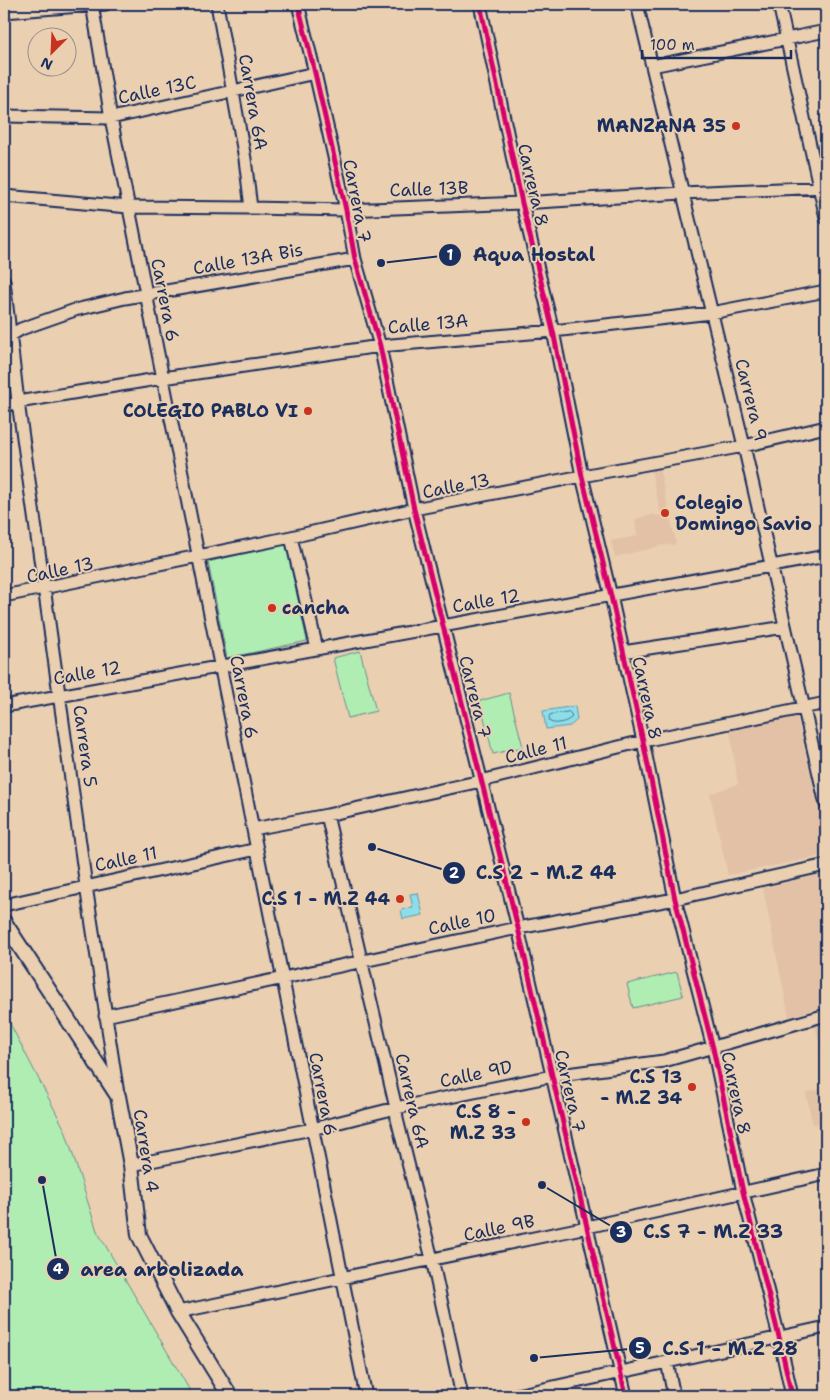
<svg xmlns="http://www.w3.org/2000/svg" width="830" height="1400" font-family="'Shantell Sans',sans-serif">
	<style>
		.built { fill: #e2c1a6 }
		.green { fill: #b0edb3; stroke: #668e88 }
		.water { fill: #8ddee8; stroke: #5f98b1 }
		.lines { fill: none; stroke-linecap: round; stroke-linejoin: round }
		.shore { stroke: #497595; stroke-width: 1 }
		.minor-casing { stroke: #1b2f5e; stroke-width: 15 }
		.major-casing { stroke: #1b2f5e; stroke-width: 18 }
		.minor { stroke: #eacfb1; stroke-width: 11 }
		.major { stroke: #eacfb1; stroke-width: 14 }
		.cycleway-casing { stroke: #eacfb1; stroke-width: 8 }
		.cycleway { stroke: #d6006c; stroke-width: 5 }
		.poi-dot { fill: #c8321e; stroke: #eacfb1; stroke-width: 2 }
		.labels { text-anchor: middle; stroke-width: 4; stroke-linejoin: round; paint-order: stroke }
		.street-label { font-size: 18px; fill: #1b2f5e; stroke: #eacfb1 }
		.poi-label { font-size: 18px; font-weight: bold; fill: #1b2f5e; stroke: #eacfb1; text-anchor: end }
		.leader { fill: none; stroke: #1b2f5e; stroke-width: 2 }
		.callout-dot { fill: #1b2f5e; stroke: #eacfb1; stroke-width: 2 }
		.mark-label { font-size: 15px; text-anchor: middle; font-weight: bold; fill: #fff }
		.callout-label { font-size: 19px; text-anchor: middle; font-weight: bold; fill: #1b2f5e; stroke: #eacfb1; stroke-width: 4; stroke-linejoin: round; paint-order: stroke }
	</style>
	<rect width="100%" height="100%" fill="#eacfb1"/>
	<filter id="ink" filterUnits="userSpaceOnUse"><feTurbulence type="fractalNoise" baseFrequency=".02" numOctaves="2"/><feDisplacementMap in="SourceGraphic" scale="10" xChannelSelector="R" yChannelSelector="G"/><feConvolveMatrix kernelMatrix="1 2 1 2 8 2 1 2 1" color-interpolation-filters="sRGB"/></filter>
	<g filter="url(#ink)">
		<!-- built -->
		<path class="built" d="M659 467 676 544 657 546V547L615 557 611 541 637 536 635 519 655 514V516L661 515 651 469Z
			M796 715 826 838V855L728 875 710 794 738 784 730 730Z
			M826 873V1005L789 1017 763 888Z
			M826 1015V1073L816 1029 810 1020Z
			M826 1088V1123L814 1124 812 1121 806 1093Z"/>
		<!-- green -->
		<path class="green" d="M286 543 307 641 227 658 208 562Z
			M360 651 376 711 348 718 333 658Z
			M509 693 523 747 493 754 480 701Z
			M677 972 683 996 633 1008 627 984Z
			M4 1012 65 1130 97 1231 193 1396H4Z"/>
		<!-- water -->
		<path class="water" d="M575 706 577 720 570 726 546 729 543 711Z
			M418 893 423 915 403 919 401 910 413 907 410 894Z"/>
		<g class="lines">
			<!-- shore -->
			<path class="shore" d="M569 712 571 714 572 717C567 722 556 725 550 722L549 717 550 715Z"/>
			<!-- minor casing -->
			<g class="minor-casing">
				<path id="minor" d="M92 4 111 118 366 1396
					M217 4 245 159 251 208
					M298 4 315 73 346 210 355 259 380 346 414 509 518 928 626 1396
					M480 4 522 203 553 331 582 476 611 596 643 741 675 899 713 1048 743 1192 779 1337 792 1396
					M637 4 744 446 826 805
					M779 4 826 218
					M4 12 106 4
					M652 66 826 31
					M4 116 111 118 315 73
					M4 196 129 207 251 208 346 210 522 203 682 193 826 187
					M4 281 18 402 86 886 118 1094
					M6 336 11 335 21 329 75 310 125 298 355 259
					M4 406 18 402 163 378 380 346 553 331 711 313 826 291
					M291 537 317 649
					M4 596 291 537 414 509 582 476 744 446 826 427
					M623 652 785 627
					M4 706 826 556
					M327 815 396 1108 397 1119 432 1259 462 1396
					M253 829 327 815 481 781 643 741 826 703
					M4 905 257 849
					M105 1016 518 928 675 899 826 865
					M131 1165 312 1129 396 1108 552 1076 664 1061 826 1015
					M178 1312 587 1227 826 1174
					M667 1362 674 1396
					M512 1396 826 1327"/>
			</g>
			<!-- major casing -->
			<g class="major-casing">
				<path id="major" d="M4 922 118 1096 131 1165 139 1235 178 1312 230 1396"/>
			</g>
			<!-- minor -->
			<use href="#minor" class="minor"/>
			<!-- major -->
			<use href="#major" class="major"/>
			<!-- cycleway casing -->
			<g class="cycleway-casing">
				<path id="cycleway" d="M298 4 315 73 346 210 355 259 380 346 414 509 518 928 626 1396
					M480 4 522 203 553 331 582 476 611 596 643 741 675 899 713 1048 743 1192 779 1337 792 1396"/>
			</g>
			<!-- cycleway -->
			<use href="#cycleway" class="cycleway"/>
		</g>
	</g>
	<!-- markers -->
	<g class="poi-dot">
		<circle cx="736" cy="126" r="5"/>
		<circle cx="308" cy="411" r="5"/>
		<circle cx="665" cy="513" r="5"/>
		<circle cx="272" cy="608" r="5"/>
		<circle cx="400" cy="899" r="5"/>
		<circle cx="692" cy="1087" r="5"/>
		<circle cx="526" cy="1122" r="5"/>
	</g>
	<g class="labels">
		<!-- street labels -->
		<g class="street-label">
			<text transform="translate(157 90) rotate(-12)" y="6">Calle 13C</text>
			<text transform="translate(253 102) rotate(80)" y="6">Carrera 6A</text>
			<text transform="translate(533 185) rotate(77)" y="6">Carrera 8</text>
			<text transform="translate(429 189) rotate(-2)" y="6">Calle 13B</text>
			<text transform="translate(357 201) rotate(79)" y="6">Carrera 7</text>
			<text transform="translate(248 259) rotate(-10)" y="6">Calle 13A Bis</text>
			<text transform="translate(165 300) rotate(79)" y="6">Carrera 6</text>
			<text transform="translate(428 324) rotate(-5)" y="6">Calle 13A</text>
			<text transform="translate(751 400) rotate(76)" y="6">Carrera 9</text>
			<text transform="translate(456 486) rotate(-11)" y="6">Calle 13</text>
			<text transform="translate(60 570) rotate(-12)" y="6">Calle 13</text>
			<text transform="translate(486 601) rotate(-10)" y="6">Calle 12</text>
			<text transform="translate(87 673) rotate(-10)" y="6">Calle 12</text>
			<text transform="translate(244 697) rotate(79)" y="6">Carrera 6</text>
			<text transform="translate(475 697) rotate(76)" y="6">Carrera 7</text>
			<text transform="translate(647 698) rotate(78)" y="6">Carrera 8</text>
			<text transform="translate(85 746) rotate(82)" y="6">Carrera 5</text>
			<text transform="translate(536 750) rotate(-14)" y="6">Calle 11</text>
			<text transform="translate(126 859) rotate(-12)" y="6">Calle 11</text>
			<text transform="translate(462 922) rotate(-12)" y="6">Calle 10</text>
			<text transform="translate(476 1074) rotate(-12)" y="6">Calle 9D</text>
			<text transform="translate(570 1091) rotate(77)" y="6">Carrera 7</text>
			<text transform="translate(736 1093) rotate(78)" y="6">Carrera 8</text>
			<text transform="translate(323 1094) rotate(79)" y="6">Carrera 6</text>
			<text transform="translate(412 1101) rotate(77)" y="6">Carrera 6A</text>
			<text transform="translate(146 1151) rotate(81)" y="6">Carrera 4</text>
			<text transform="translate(499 1228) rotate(-12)" y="6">Calle 9B</text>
		</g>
		<!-- poi labels -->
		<g class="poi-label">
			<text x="726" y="132">MANZANA 35</text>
			<text x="298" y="417">COLEGIO PABLO VI</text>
			<text x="675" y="509" text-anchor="start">Colegio<tspan x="675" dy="21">Domingo Savio</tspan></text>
			<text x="282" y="614" text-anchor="start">cancha</text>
			<text x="390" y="905">C.S 1 - M.Z 44</text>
			<text x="682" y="1083">C.S 13<tspan x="682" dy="21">- M.Z 34</tspan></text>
			<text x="516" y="1118">C.S 8 -<tspan x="516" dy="21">M.Z 33</tspan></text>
		</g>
	</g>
	<!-- callouts -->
	<path class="leader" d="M381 263L450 255M372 847L454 873M542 1185L621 1232M42 1180L58 1269M534 1358L640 1348"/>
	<g class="callout-dot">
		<circle cx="381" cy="263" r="5"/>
		<circle cx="372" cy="847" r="5"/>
		<circle cx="542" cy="1185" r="5"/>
		<circle cx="42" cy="1180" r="5"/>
		<circle cx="534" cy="1358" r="5"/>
		<circle cx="450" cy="255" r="12"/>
		<circle cx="454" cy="873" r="12"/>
		<circle cx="621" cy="1232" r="12"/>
		<circle cx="58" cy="1269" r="12"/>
		<circle cx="640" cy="1348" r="12"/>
	</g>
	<g class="mark-label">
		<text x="450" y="260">1</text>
		<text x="454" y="878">2</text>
		<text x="621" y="1237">3</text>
		<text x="58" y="1274">4</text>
		<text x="640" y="1353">5</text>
	</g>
	<g class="callout-label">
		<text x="534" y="261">Aqua Hostal</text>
		<text x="546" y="879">C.S 2 - M.Z 44</text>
		<text x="713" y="1238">C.S 7 - M.Z 33</text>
		<text x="162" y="1276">area arbolizada</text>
		<text x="730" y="1355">C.S 1 - M.Z 28</text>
	</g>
	<!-- margin -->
	<rect width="830" height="1400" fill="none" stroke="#eacfb1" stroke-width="20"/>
	<rect x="10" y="10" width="810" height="1380" fill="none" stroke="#1b2f5e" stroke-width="2" filter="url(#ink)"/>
	<!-- north arrow -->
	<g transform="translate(52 52) rotate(204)"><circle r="24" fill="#eacfb1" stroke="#978f90"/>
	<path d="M0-4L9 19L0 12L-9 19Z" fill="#c8321e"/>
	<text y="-8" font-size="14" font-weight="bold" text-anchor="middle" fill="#1b2f5e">N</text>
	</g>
	<!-- scale -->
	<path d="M642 50v8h149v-8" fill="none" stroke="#1b2f5e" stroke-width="2.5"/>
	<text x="650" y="50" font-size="15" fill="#1b2f5e" stroke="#eacfb1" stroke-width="4" paint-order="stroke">100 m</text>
</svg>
